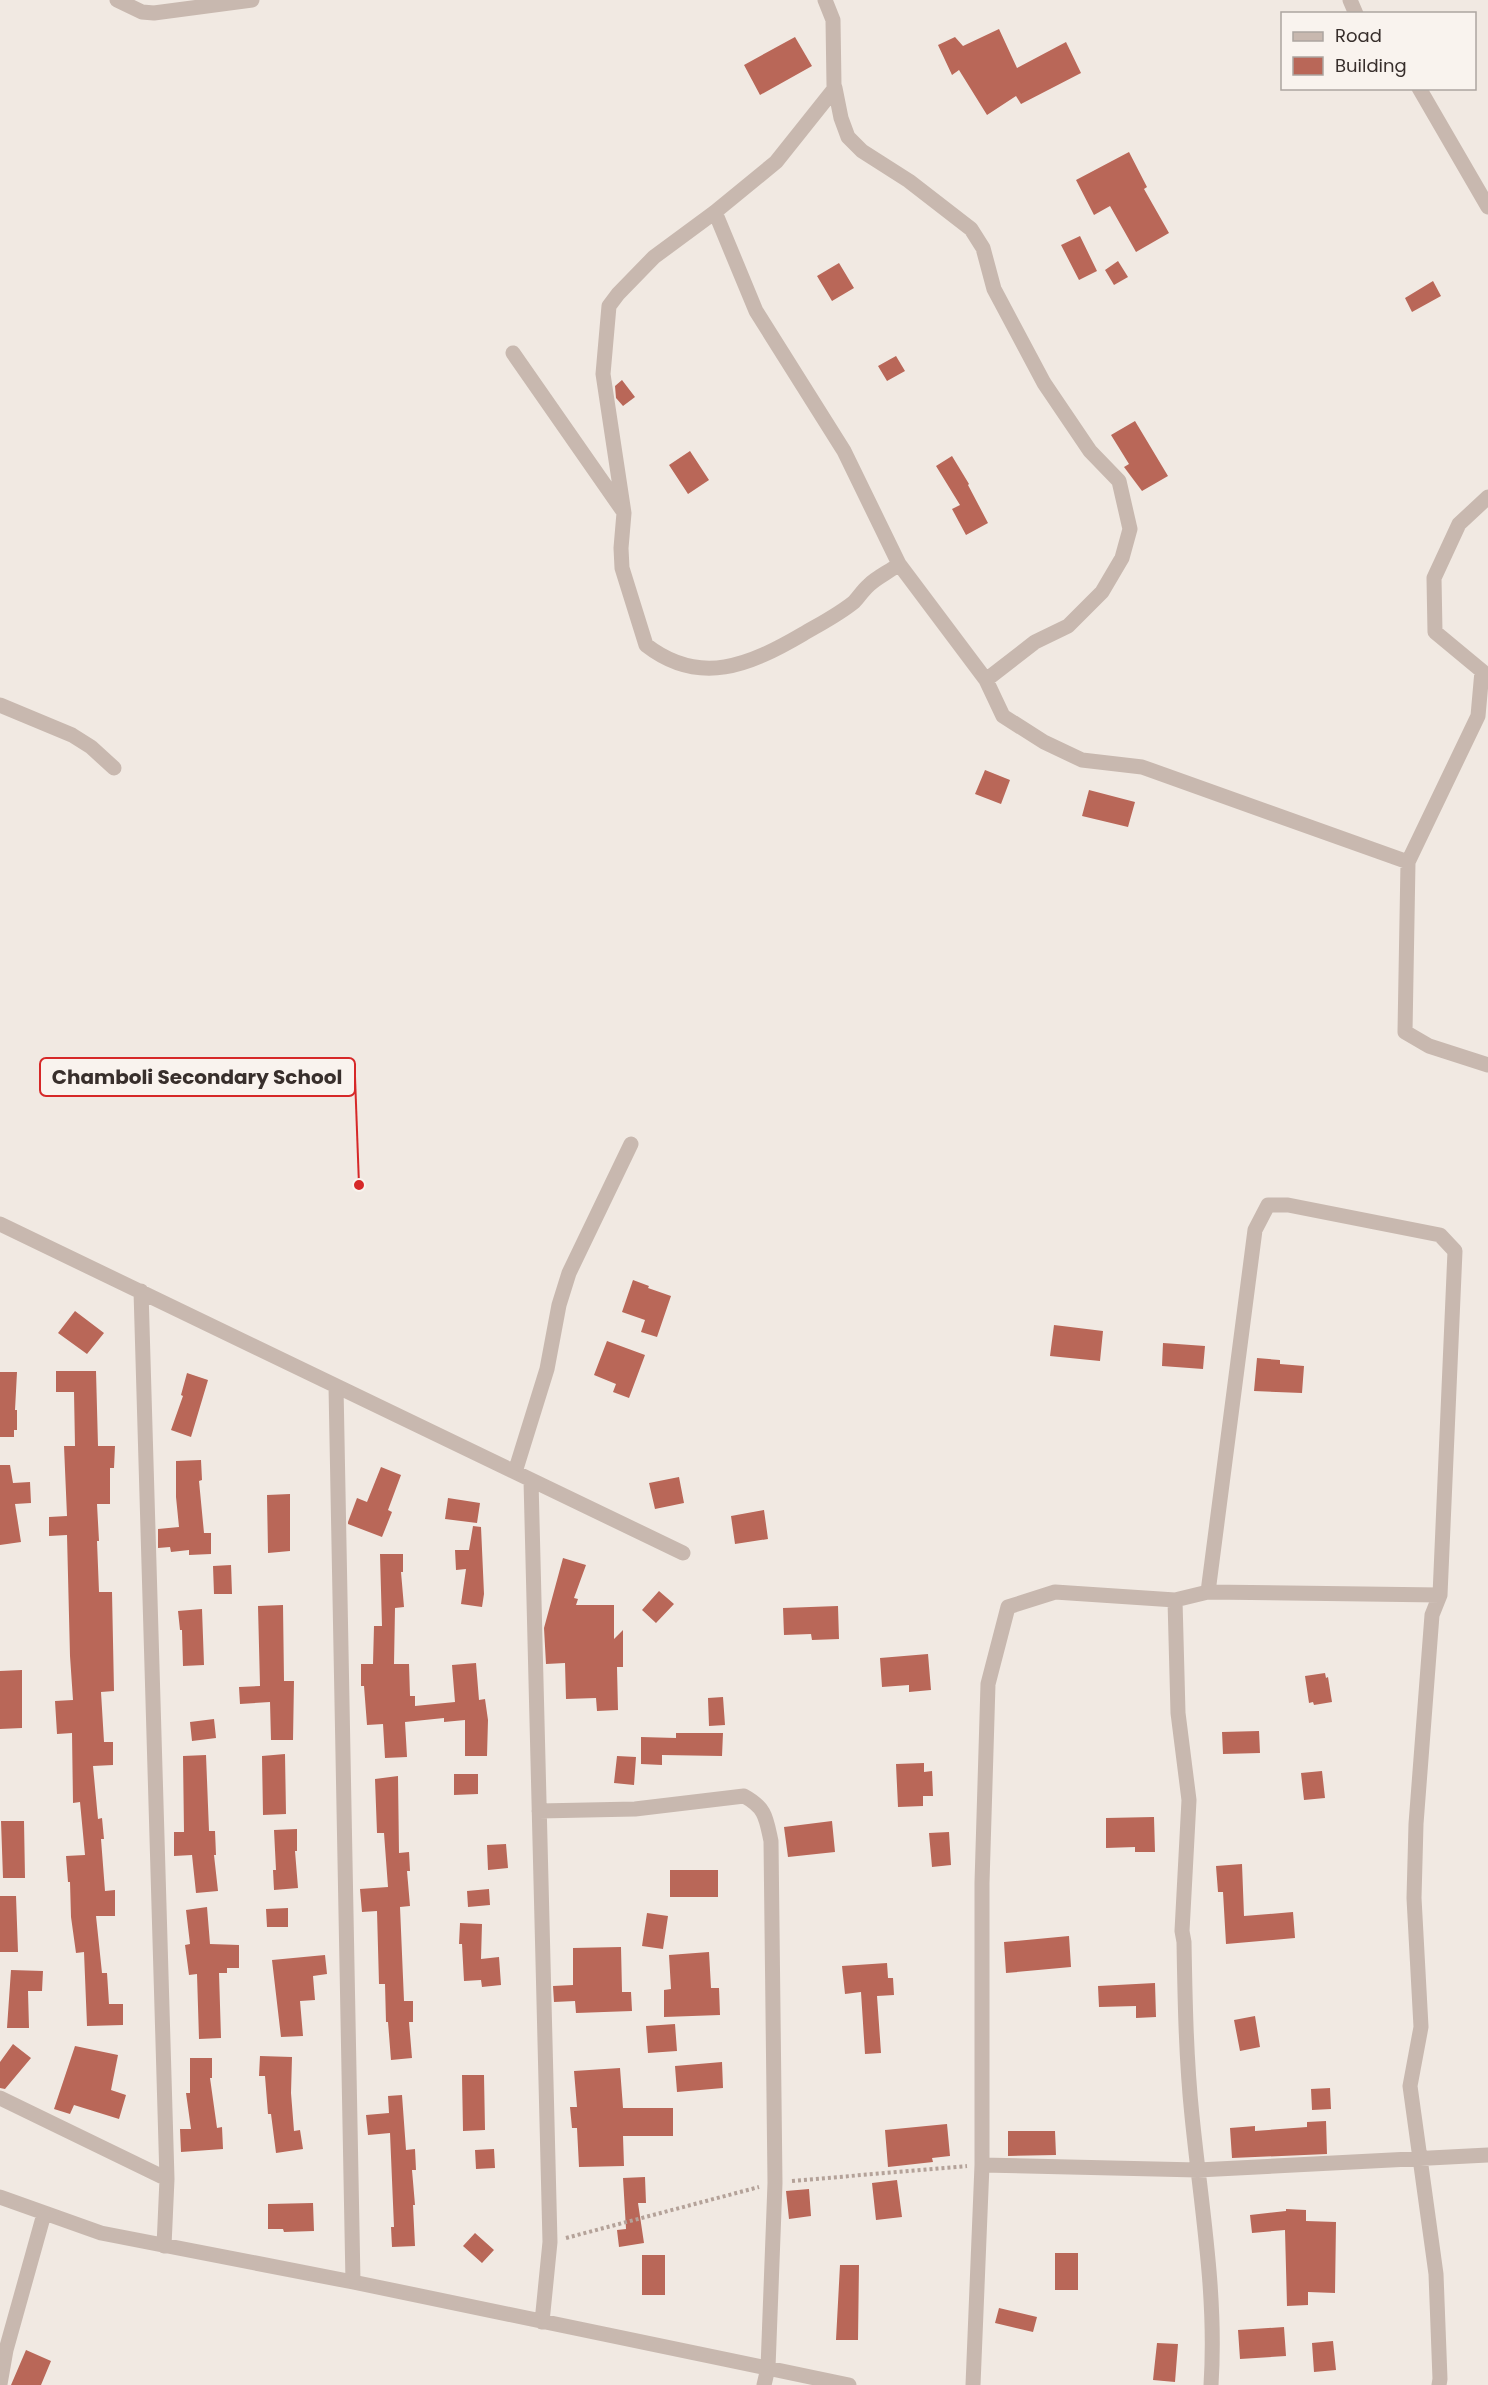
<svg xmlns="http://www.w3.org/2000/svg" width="1488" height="2385" font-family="Poppins,sans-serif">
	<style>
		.building { fill: #b96758 }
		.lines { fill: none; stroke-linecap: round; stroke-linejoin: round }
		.path { stroke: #b4a299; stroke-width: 4; stroke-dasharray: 3 3; stroke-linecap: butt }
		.street { stroke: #c8b8af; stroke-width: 15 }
		.leader { fill: none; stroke: #d62828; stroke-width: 2 }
		.callout-dot { fill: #d62828; stroke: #f9f3ee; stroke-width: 2 }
		.callout { fill: #f9f3ee; stroke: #d62828; stroke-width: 2 }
		.callout-label { font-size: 20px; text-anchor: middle; font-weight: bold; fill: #382f2c }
	</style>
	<rect width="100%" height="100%" fill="#f1e9e2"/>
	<!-- building -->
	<path class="building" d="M999 29 1017 68 1066 42 1081 73 1021 104 1016 96 987 115 959 70 952 75 938 45 955 37 963 46Z
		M795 37 812 66 760 95 744 65Z
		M1129 152 1147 187 1144 189 1169 233 1136 252 1110 206 1094 215 1076 180Z
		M1080 236 1097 271 1079 280 1061 245Z
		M1118 261 1128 277 1114 285 1105 270Z
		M839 263 854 288 832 301 817 276Z
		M1433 281 1441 296 1412 312 1405 298Z
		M896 356 905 371 887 381 878 366Z
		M622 380 635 397 623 406 616 398 615 386Z
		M1135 421 1168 476 1142 491 1124 467 1129 464 1111 435Z
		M690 451 709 480 688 494 669 465Z
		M952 456 969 484 968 485 988 523 966 535 952 509 960 505 936 466Z
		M985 770 1010 780 1001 804 975 794Z
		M1089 790 1135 802 1128 827 1082 816Z
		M633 1280 649 1286 648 1288 671 1296 657 1337 641 1332 645 1320 622 1312Z
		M75 1311 104 1333 87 1354 58 1333Z
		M1054 1325 1103 1331 1100 1361 1050 1356Z
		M607 1341 645 1355 629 1398 613 1392 616 1384 594 1375Z
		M1163 1343 1205 1346 1203 1369 1162 1366Z
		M1257 1358 1280 1360V1364L1304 1366 1302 1393 1254 1391Z
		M56 1371H96L98 1446H115L114 1468H110V1504H97L99 1541H97L99 1592H112L114 1691 101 1692 104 1742H113V1765L93 1766 98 1819 102 1818 104 1839H101L105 1891 115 1890V1916H96L102 1973H107L109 2004H123V2025L87 2026 84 1952 76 1953 71 1917 70 1882H68L66 1856 85 1855 80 1802 73 1803 72 1733 57 1734 55 1701 73 1700 70 1656 67 1535 49 1536V1517L67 1516 64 1446H75L74 1392H56Z
		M0 1372H17L15 1410H17V1430H14V1437H0Z
		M187 1373 208 1380 191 1437 171 1430 183 1396 181 1395Z
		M201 1460 202 1480 199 1481 204 1533H211V1554L189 1555V1550L171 1552 170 1547 158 1548V1529L179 1527 176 1497V1461Z
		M0 1465H10L13 1483 30 1482 31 1503 15 1504 21 1542 0 1545Z
		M381 1467 401 1475 388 1510 392 1512 382 1537 348 1524V1522L357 1498 367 1502Z
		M679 1477 684 1503 655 1509 649 1483Z
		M290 1494V1551L268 1553 267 1495Z
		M448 1498 480 1503 477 1523 445 1519Z
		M764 1510 768 1539 735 1544 731 1516Z
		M473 1526 481 1527 484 1594 482 1607 461 1604 466 1569 456 1570 455 1550H469Z
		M380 1554H403V1572H401L404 1607 395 1608 394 1664H409L410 1696H415V1706L455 1702 452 1665 476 1663 479 1700 485 1699 488 1720 487 1756H465V1720L444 1722V1718L405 1722 407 1757 385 1758 383 1724 367 1725 364 1686H361V1664H373L374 1626H382Z
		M563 1558 586 1565 574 1598 578 1599 576 1605H614V1639L623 1630V1667H617L618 1710 597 1711 596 1698 566 1699 565 1663 546 1664 544 1628Z
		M231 1565 232 1594H214L213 1566Z
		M659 1591 674 1604 656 1623 642 1610Z
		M283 1605 284 1681H294L293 1740H271L270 1702 240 1704 239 1687 260 1686 258 1606Z
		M838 1606 839 1639 812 1640 811 1634 784 1635 783 1608Z
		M202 1609 204 1665 183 1666 182 1630H180L178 1611Z
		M928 1654 931 1690 909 1692V1685L882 1687 880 1658Z
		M22 1670V1728L0 1729V1671Z
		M1325 1673 1326 1678 1328 1677 1332 1702 1314 1705 1313 1702 1309 1703 1305 1676Z
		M723 1697 725 1725 709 1726 708 1698Z
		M214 1719 216 1738 192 1741 190 1722Z
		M1259 1731 1260 1753 1223 1754 1222 1732Z
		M676 1733H723L722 1756 662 1755V1765L641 1764V1737L676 1738Z
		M285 1754 286 1814 263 1815 262 1756Z
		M206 1755 209 1831H215L216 1855H214L218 1891 196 1893 192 1855 174 1856V1832H184L183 1756Z
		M617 1756 636 1757 634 1785 614 1783Z
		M924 1763V1772L932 1771 933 1796H923V1806L898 1807 896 1764Z
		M1322 1771 1325 1798 1304 1800 1301 1773Z
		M454 1774H478V1794L454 1795Z
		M398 1776 399 1853 409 1852 410 1871H407L410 1906 400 1907 404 2001H413V2022H409L412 2058 391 2060 388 2022H386L385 1984H379L377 1911 362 1912 360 1889 388 1887 384 1833H377L375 1779Z
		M1154 1817 1155 1852H1135V1847L1106 1848V1818Z
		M1 1821H24L25 1878H3Z
		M832 1821 835 1852 788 1857 784 1827Z
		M297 1829V1851H295L298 1888 274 1890 273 1870H276L274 1830Z
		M949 1832 951 1865 932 1867 929 1833Z
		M506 1844 508 1868 488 1870 487 1845Z
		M1242 1864 1244 1916 1293 1912 1295 1938 1226 1944 1223 1892H1218L1216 1866Z
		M670 1870H718V1897H670Z
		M489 1889 490 1905 468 1907 467 1891Z
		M0 1896H16L18 1952H0Z
		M207 1907 210 1944 239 1945V1968H227V1973H219L221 2038 199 2039 197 1974 189 1975 185 1945 190 1944 186 1910Z
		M288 1908V1927H267L266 1909Z
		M647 1913 668 1916 663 1949 642 1946Z
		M460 1923 482 1924 481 1959 499 1957 501 1985 482 1987 481 1980 464 1981 462 1944H459Z
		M1069 1936 1071 1967 1006 1973 1004 1942Z
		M621 1947 622 1992H631L632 2011 576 2013 575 2001 554 2002 553 1986 573 1985V1948Z
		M709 1952 711 1988H719L720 2015 664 2017V1990L671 1989 669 1955Z
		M325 1955 327 1974 313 1976 315 2000 300 2001 303 2036 281 2037 272 1960Z
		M887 1963 888 1978H893L894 1995 877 1996 881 2053 865 2054 861 1992 845 1994 842 1966Z
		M11 1970 43 1971 42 1991H28L29 2028H7Z
		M1155 1983 1156 2017 1136 2018V2006L1099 2007 1098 1986Z
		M1255 2016 1260 2047 1240 2051 1234 2020Z
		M675 2024 677 2051 648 2053 646 2026Z
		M13 2044 31 2058 5 2089 0 2088V2062Z
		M75 2046 118 2055 111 2090 126 2095 119 2119 74 2105 70 2114 54 2109Z
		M260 2056 292 2057 291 2093 294 2131 300 2130 303 2149 276 2153 271 2114H268L265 2076H259Z
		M190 2058H212V2078H210L217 2128 222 2127 223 2149 181 2152 180 2129H191L186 2093H190Z
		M722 2062 723 2088 677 2092 675 2066Z
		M620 2068 623 2108H673V2136H623L624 2166 579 2167 577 2128H572L570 2107H577L574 2071Z
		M462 2075H484L485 2130 463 2131Z
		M1330 2088 1331 2109 1312 2110 1311 2089Z
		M402 2095 406 2150 415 2149 416 2170H412L415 2205H413L415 2246 392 2247 391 2227H394L390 2133 368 2135 366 2115 389 2113 388 2096Z
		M1326 2121 1327 2154 1232 2158 1230 2128 1255 2126V2131L1307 2127V2122Z
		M947 2124 950 2156 932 2158 933 2162 888 2167 885 2130Z
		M1008 2131H1055L1056 2155 1008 2156Z
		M494 2149 495 2168 476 2169 475 2150Z
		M645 2177 646 2203H638L644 2243 619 2247 617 2230 626 2229 623 2178Z
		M897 2180 902 2217 876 2220 872 2183Z
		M809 2189 811 2216 789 2219 786 2191Z
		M313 2203 314 2231 284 2232 283 2229H268V2204Z
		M1286 2209 1306 2210V2221L1336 2222 1335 2293 1308 2292V2305L1287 2306 1285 2230 1252 2233 1250 2215 1286 2211Z
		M475 2233 494 2250 482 2263 463 2246Z
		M1055 2253H1078V2290H1055Z
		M642 2255H665V2295H642Z
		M840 2265H859L858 2340H836Z
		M999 2308 1037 2317 1033 2332 995 2323Z
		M1284 2327 1286 2356 1240 2359 1238 2330Z
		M1333 2341 1336 2370 1314 2372 1312 2343Z
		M1157 2343 1178 2344 1175 2382 1153 2380Z
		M26 2350 51 2361 41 2385H11Z"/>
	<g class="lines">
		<!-- path -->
		<path class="path" d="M792 2181 967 2166
			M566 2238 759 2187"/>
		<!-- street -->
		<path class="street" d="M117 0 142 12 154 13 252 0
			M825 0 833 20 834 85 835 88 841 118 848 137 862 151 909 181 971 229 983 248 994 289 1044 383 1090 451 1119 481 1130 529 1122 558 1102 592 1068 626 1035 642 986 680 899 564C889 572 877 577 869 585 863 590 859 597 854 602 838 615 820 624 803 634 750 665 700 687 646 645L622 568 621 548 624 513 603 374 609 306 618 294 654 257 715 212 776 162 835 88
			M1350 0 1356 14
			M1419 88 1488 207
			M715 212 756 311 844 451 899 564
			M513 353 623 511
			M1488 497 1459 524 1434 578 1435 632 1482 671 1478 716 1408 862 1405 1032 1429 1046 1488 1065
			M986 680 1003 716 1044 742 1082 760 1142 767 1408 862
			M0 705 72 735 91 747 114 768
			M0 1224 683 1553
			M141 1291 167 2179 164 2246
			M336 1386 353 2282
			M515 1472 547 1369 559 1305 569 1273 631 1144
			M531 1480 550 2242 542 2322
			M1175 1600 1178 1713 1189 1800 1182 1931 1184 1942C1185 2000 1186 2058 1192 2116 1201 2206 1217 2294 1211 2385
			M539 1811 635 1809 744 1796C766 1808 766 1818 771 1841L775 2183 768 2368 764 2385
			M0 2098 167 2179
			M982 2165 1198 2170 1488 2155
			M0 2197 101 2233 353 2282 849 2385
			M0 2384 6 2350 44 2214
			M973 2385 982 2165V1883L988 1684 1008 1607 1055 1592 1175 1600 1208 1592 1440 1595 1455 1251 1440 1235 1288 1205H1268L1255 1230 1208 1592
			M1439 2385 1440 2379 1436 2274 1410 2086 1421 2027 1414 1898 1416 1824 1432 1615 1440 1595"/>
	</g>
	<!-- callouts -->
	<path class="leader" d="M359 1185L355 1077"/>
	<circle class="callout-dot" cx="359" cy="1185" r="6"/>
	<rect class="callout" x="40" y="1058" width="315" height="38" rx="6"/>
	<g class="callout-label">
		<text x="197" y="1084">Chamboli Secondary School</text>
	</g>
	<!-- legend -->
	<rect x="1281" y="12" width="195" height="78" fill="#f9f3ee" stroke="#aca5a0" stroke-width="1.5"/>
	<rect x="1293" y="32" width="30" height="9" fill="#c8b8af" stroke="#aca5a0" stroke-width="1.5"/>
	<text x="1335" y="42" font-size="18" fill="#382f2c">Road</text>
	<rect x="1293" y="57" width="30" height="18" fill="#b96758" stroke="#aca5a0" stroke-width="1.5"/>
	<text x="1335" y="72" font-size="18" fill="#382f2c">Building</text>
</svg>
